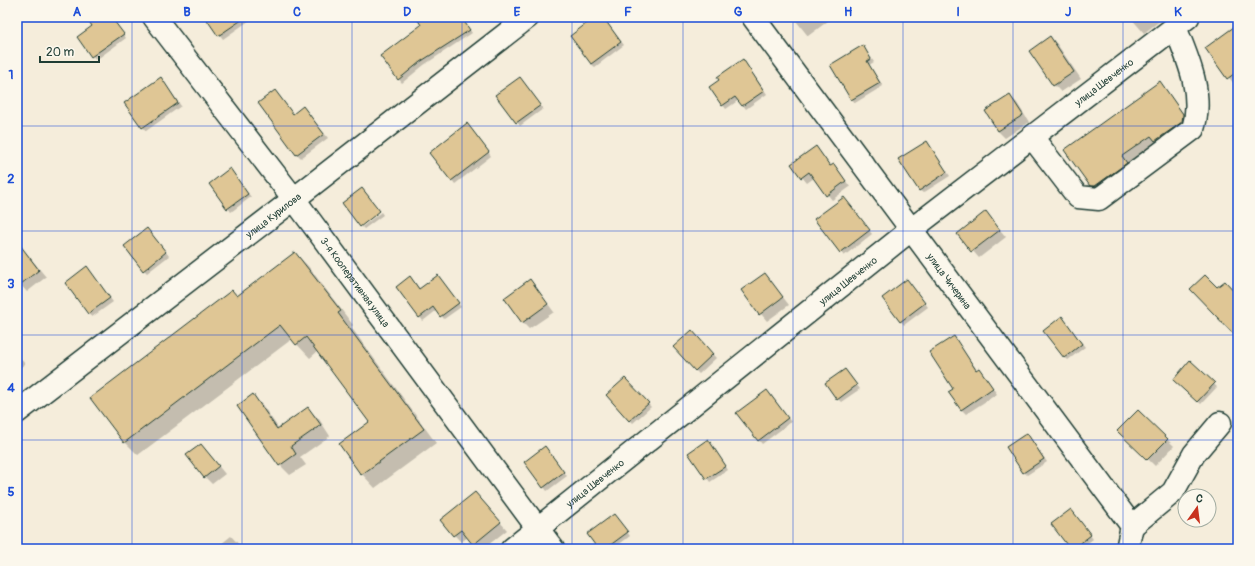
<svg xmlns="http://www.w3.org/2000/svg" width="1255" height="566" font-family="Pangolin,sans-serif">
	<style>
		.shadow { fill: #0003 }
		.building { fill: #dfc695; stroke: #1f3d34 }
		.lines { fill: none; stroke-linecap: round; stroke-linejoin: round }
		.minor-casing { stroke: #1f3d34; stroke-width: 25 }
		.minor { stroke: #fbf7ec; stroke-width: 22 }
		.grid { fill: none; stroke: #1d4ed8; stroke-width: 1; stroke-opacity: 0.55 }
		.labels { text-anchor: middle; stroke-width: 3; stroke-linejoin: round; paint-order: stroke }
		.street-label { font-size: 10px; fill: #1f3d34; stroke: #fbf7ec }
		.neatline { fill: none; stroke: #1d4ed8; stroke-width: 1.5 }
		.grid-label { font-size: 13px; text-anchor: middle; font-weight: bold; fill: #1d4ed8 }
	</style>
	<rect width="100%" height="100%" fill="#f5eddb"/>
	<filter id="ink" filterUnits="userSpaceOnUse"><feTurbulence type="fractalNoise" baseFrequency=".025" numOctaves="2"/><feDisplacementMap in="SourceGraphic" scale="8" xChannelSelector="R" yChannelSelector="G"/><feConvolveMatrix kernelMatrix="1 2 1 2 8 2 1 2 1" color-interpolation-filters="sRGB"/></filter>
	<g filter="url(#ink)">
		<!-- shadow -->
		<path class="shadow" d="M92 17H111L126 38 96 60 78 37 93 26Z
			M206 17H252L253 18 223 39Z
			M417 17H461L472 33 424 65 402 83 381 57 422 25Z
			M597 17H602L624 45 595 67 591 64Z
			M793 17H831L832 18 808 36Z
			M1130 17H1165L1144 33Z
			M1238 26V83L1235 85 1206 49Z
			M1050 37 1057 44 1081 79 1061 92 1054 85 1031 51Z
			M863 47 874 62 869 65 883 86 855 103 852 99Z
			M746 64 767 94 746 109 739 100 726 109 723 105Z
			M523 81 543 109 520 126 497 95Z
			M164 82 181 106 146 131 143 127Z
			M1160 83 1190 122 1098 192 1091 185Z
			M275 91 293 115 303 107 328 138 301 158 297 154Z
			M1010 96 1017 103 1029 122 1005 138 998 131 986 112Z
			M470 128 491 156 455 184 430 153Z
			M927 142 950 176 923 193 919 190Z
			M821 153 831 167 834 165 839 171 850 187 832 200 814 178 807 183 792 165Z
			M230 170 251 197 231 212 228 208Z
			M847 201 872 234 844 256 815 219Z
			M381 212 383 215 364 229 362 227Z
			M986 213 1006 237 979 258 958 234Z
			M150 232 169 256 147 273 144 270Z
			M17 242 46 277 27 292 17 281Z
			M295 253 308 266 353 325 351 327 436 443 375 488 362 474 340 445 370 422 318 351 310 358 292 339 138 455 125 442 237 297Z
			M87 267 113 302 92 317 88 314Z
			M765 274 789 305 767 321 742 291Z
			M438 276 461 307 444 319 437 310 423 321 397 287 410 277 420 289Z
			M530 280 554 312 529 329 522 322Z
			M910 284 928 307 904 325 883 299Z
			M1065 321 1085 347 1068 360 1065 357Z
			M695 335 716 358 699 374 695 370Z
			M954 338 977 370 979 369 983 374 997 394 966 414 961 409 954 389Z
			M17 354 25 364 17 370Z
			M1190 362 1217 387 1201 404 1174 379Z
			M845 370 860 389 841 402 838 399Z
			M625 379 651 407 633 423 607 395Z
			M770 394 791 422 762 444 738 414Z
			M253 395 263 406 279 429 308 409 319 419 330 436 300 457 306 465 290 475 280 465 238 406Z
			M1138 411 1174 446 1155 466 1119 431Z
			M1030 438 1047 462 1027 475 1024 472Z
			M711 444 728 470 710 482 690 453Z
			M548 451 567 476 547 491 526 462Z
			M207 452 225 474 212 484 205 477Z
			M475 493 507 530 483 549H479L468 537 461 542 441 521Z
			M1074 514 1093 539 1080 549H1072Z
			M617 519 630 536 613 549H600Z
			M231 536 243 549H215Z"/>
		<!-- building -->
		<path class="building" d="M86 17H111L124 34 91 57 77 37 92 26Z
			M205 17H246L218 36Z
			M416 17H461L470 30 420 62 398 80 380 56 421 25Z
			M595 17H603L621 42 591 64 570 36Z
			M1238 24V71L1227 79 1205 48Z
			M1050 36 1074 72 1053 86 1029 51Z
			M863 45 871 59 867 61 880 83 851 100 830 65Z
			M743 59 764 91 742 106 735 97 722 106 709 87 719 80 717 77Z
			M161 77 178 103 142 128 124 103Z
			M520 77 541 105 516 123 495 95Z
			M1160 81 1183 114 1182 122 1155 141 1151 136 1122 156 1127 163 1095 186H1090L1064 150Z
			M275 90 293 114 303 106 324 134 296 155 258 103Z
			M1010 95 1023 115 998 131 985 111Z
			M467 123 489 152 451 181 429 153Z
			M927 141 947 172 919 191 898 159Z
			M816 146 830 166 834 164 846 181 826 196 809 172 801 178 791 164Z
			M230 168 248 194 227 209 209 184Z
			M362 188 380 211 360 227 342 203Z
			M844 197 870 230 840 253 814 219Z
			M986 211 1000 230 971 252 957 234Z
			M147 228 166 252 143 271 124 246Z
			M17 241 39 270 17 287Z
			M295 252 341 311 338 313 424 429 361 475 339 444 369 422 306 337 296 345 280 325 124 443 90 398 232 290 237 296Z
			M87 266 110 298 88 314 65 283Z
			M765 273 783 297 759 315 741 290Z
			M438 275 459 303 440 317 433 307 419 318 396 287 410 276 419 289Z
			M1205 275 1217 287 1225 281 1238 295V339L1190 289Z
			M530 279 548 304 522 323 504 298Z
			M907 279 925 303 900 322 882 298Z
			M1062 316 1082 344 1064 358 1043 331Z
			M692 330 713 354 695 371 673 347Z
			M954 336 976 370 979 368 993 388 961 410 948 392 953 389 929 352Z
			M1190 360 1215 383 1197 402 1173 380Z
			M845 369 857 385 837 400 825 383Z
			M625 378 649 403 629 421 606 395Z
			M767 390 788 418 758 441 736 413Z
			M253 394 277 429 308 407 321 425 291 446 296 454 279 466 237 406Z
			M1138 410 1168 439 1147 460 1117 431Z
			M1027 433 1044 459 1023 473 1006 447Z
			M708 439 726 466 706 479 688 453Z
			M201 444 219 466 204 478 186 455Z
			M545 446 564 472 543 488 524 462Z
			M475 492 501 522 473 545 461 530 453 536 440 520Z
			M1071 509 1091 535 1073 549H1070L1051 524Z
			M614 514 628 532 605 549H598L587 534Z"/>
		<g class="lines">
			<!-- minor casing -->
			<g class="minor-casing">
				<g id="minor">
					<path id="s1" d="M154 17 294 199 553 549"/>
					<path id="s2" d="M753 17 1132 526 1127 549"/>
					<path d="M1032 137 1078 197 1099 199 1193 129C1204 94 1188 59 1175 27"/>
					<path id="s3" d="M17 412 294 199 528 17"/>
					<path d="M1132 526 1173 492 1194 454 1220 423"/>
					<path id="s4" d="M512 549 912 229 1188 17"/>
				</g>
			</g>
			<!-- minor -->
			<use href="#minor" class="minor"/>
		</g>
	</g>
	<!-- grid -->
	<path class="grid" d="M132 17V549M242 17V549M352 17V549M462 17V549M572 17V549M683 17V549M793 17V549M903 17V549M1013 17V549M1123 17V549M17 126H1238M17 231H1238M17 335H1238M17 440H1238"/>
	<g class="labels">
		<!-- street labels -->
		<g class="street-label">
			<text dy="4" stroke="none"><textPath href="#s4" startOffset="754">улица Шевченко</textPath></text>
			<text dy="4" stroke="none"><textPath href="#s3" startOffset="323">улица Курилова</textPath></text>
			<text dy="4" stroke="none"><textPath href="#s2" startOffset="329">улица Чичерина</textPath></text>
			<text dy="4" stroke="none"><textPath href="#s4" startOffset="430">улица Шевченко</textPath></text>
			<text dy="4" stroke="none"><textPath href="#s1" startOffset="333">3-я Кооперативная улица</textPath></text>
			<text dy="4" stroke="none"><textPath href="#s4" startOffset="106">улица Шевченко</textPath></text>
		</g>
	</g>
	<!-- margin -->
	<rect width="1255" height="566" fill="none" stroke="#fbf7ec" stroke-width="44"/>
	<!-- north arrow -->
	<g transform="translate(1197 508) rotate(14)"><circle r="19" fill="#fbf7ec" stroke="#a3ada2"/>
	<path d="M0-3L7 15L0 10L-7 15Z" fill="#c8321e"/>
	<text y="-6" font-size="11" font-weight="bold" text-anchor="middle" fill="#1f3d34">С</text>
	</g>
	<!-- scale -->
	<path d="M40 56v6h59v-6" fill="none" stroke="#1f3d34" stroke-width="2"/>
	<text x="46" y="56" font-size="12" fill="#1f3d34" stroke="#fbf7ec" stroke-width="3" paint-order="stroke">20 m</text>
	<rect x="22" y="22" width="1211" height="522" class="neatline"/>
	<g class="grid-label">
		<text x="77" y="16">A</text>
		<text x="187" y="16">B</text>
		<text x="297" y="16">C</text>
		<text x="407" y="16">D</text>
		<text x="517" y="16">E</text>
		<text x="628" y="16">F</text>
		<text x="738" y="16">G</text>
		<text x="848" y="16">H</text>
		<text x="958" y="16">I</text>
		<text x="1068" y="16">J</text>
		<text x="1178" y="16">K</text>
		<text x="11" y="79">1</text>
		<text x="11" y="183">2</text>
		<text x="11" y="288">3</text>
		<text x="11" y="392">4</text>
		<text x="11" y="496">5</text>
	</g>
</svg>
